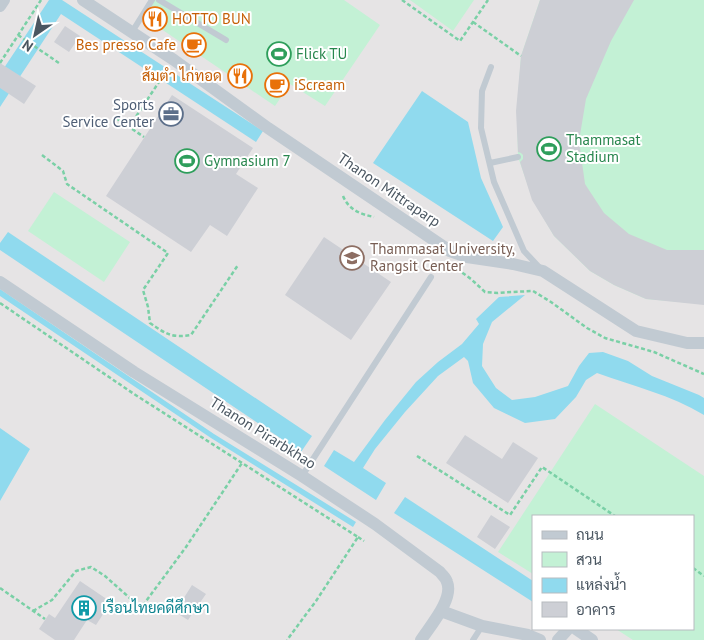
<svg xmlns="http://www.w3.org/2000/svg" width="704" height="640" font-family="'PT Sans',Sarabun,sans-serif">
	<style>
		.education { fill: #e6e4e5; fill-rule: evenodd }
		.green { fill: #c3f1d5 }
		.water { fill: #90daee }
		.building { fill: #cdcfd5 }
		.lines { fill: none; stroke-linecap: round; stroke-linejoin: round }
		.path { stroke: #7ad0a6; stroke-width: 2.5; stroke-dasharray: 4 2.5; stroke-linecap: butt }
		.lane { stroke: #c1cad2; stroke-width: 6 }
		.street { stroke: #c1cad2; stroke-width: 12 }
		.labels { text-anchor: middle; stroke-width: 4; stroke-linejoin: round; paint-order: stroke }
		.food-label { font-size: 15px; fill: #c56008; stroke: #fff; text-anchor: start }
		.leisure-label { font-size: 15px; fill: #27864d; stroke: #fff; text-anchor: start }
		.service-label { font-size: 15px; fill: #4e5e75; stroke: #fff; text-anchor: end }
		.street-label { font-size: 15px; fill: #4a5661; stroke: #fff }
		.education-label { font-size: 15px; fill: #785e54; stroke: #fff; text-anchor: start }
		.culture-label { font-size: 15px; fill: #0d838f; stroke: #fff; text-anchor: start }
	</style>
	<rect width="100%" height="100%" fill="#f5f3f3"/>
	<!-- education -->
	<path class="education" d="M0 0H704V640H0ZM533 516H693V629H533Z"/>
	<!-- green -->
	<path class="green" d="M152 0H344L380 25 325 106 290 84 275 106 142 16Z
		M410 0H474L453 31Z
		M540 0H704V304L646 299 614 285 590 271 554 236 533 200 518 157 517 111 521 56Z
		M54 192 130 242 104 282 28 231Z
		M595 404 704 476V640H633L616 629H693V516H533V574L498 552Z"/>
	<!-- water -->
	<path class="water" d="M49 0H62L263 131 256 142 61 14 0 107V74Z
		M422 91 468 122 481 178 503 227 493 241 373 163Z
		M8 232 312 436 301 452 0 250V243Z
		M0 289 214 434 356 522 353 527 211 438 0 296Z
		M525 295 492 322 483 344 482 366 496 388 512 400 535 397 568 386 579 366 589 353 603 352 628 361 652 376 699 395 704 398V415C671 395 633 386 597 373L586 380 576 397 555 419 525 423 494 408 473 383 468 361 464 357 438 376 405 412 375 449 363 468 386 483 376 500 324 466 334 450 354 462 385 420 416 382 438 362 462 344 479 324 476 319 499 297Z
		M0 428 30 449 0 501Z
		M405 497 533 581V602L394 513Z"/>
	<!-- building -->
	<path class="building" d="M540 0H634L611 41 586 99 579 141 585 184 604 213 629 234 667 250H704V305L646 299 614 285 590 271 554 236 532 200 520 162 523 159V155L521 153 518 152 516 111 521 56Z
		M65 26 80 36 69 52 54 42Z
		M0 63 36 86 24 104 0 88Z
		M172 95 253 148 236 174 258 188 227 236 210 225 191 252 106 196Z
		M324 237 391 282 351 340 285 295Z
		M465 435 502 459 513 442 538 458 508 503 446 463Z
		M491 515 510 527 495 549 477 537Z
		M80 581 111 602 96 625 87 620 74 640H55L39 629 49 614 55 618Z
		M192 585 206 594 188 620 175 612Z"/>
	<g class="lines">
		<!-- path -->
		<path class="path" d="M402 0 460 41 488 0
			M473 22 521 56
			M18 35 59 63
			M0 63 41 0
			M116 118 144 137
			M129 127 167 70
			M42 155 63 171 67 184 168 253 143 290 148 307 150 323C166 334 171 338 191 335L238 265
			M343 196C349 210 360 214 374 217
			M457 269 471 279 485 292 498 293 511 292 533 291 551 302 587 328 605 338 654 352 704 374
			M0 303 134 394 358 537 316 601 287 640
			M417 456 510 515 542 467 615 516
			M358 537 364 541
			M693 568 704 576
			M0 588 45 619
			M33 611 52 600 76 571 91 567 105 576 141 608 186 547 242 463"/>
		<!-- lane -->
		<path class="lane" d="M159 0 226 40
			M132 32 152 0
			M491 67 482 91 481 128 494 182 524 251 540 268
			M490 163 518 157
			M302 476 431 277
			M473 640 482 626"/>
		<!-- street -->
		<path class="street" d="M83 0 174 60 268 128 450 251 467 257 513 264 543 271 636 331 687 343H704
			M0 6 4 0
			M0 282 134 372 302 476 375 524 440 572C442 575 446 578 447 582 454 599 430 626 421 640
			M441 611 482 626 528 635 540 640
			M576 629 592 640
			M558 640 568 629"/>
	</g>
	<!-- icons -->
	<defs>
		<g id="restaurant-ring" transform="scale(1.25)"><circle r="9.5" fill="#fff" stroke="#e8710a" stroke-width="1.5"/><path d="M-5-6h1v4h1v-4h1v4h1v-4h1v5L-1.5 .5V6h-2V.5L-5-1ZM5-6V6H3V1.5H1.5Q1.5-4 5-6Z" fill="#e8710a"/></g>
		<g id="cafe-ring" transform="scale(1.25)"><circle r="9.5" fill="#fff" stroke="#e8710a" stroke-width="1.5"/><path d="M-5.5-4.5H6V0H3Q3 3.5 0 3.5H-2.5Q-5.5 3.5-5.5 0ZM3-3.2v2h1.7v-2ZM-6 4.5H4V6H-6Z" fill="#e8710a"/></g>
		<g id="stadium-ring" transform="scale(1.25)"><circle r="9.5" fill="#fff" stroke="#2e9e5b" stroke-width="1.5"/><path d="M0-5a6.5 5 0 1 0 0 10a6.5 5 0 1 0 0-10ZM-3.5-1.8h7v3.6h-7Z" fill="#2e9e5b"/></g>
		<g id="office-ring" transform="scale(1.25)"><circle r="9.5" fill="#fff" stroke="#5c6f8a" stroke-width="1.5"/><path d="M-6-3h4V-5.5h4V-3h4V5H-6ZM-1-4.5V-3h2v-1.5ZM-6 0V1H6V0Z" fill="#5c6f8a"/></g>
		<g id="university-ring" transform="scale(1.25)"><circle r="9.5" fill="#fff" stroke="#8d6e63" stroke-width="1.5"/><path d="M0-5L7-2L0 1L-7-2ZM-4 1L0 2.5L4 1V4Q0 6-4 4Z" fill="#8d6e63"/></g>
		<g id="building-ring" transform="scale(1.25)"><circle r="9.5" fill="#fff" stroke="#0f9aa8" stroke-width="1.5"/><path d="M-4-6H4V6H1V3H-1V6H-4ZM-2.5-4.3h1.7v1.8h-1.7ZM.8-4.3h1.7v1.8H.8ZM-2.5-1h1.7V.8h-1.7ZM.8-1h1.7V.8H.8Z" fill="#0f9aa8"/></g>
	</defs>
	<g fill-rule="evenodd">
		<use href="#restaurant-ring" x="155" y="19"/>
		<use href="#cafe-ring" x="194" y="45"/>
		<use href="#stadium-ring" x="279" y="54"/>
		<use href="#restaurant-ring" x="240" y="76"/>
		<use href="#cafe-ring" x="277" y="85"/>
		<use href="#office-ring" x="171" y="114"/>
		<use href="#stadium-ring" x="549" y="149"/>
		<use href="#stadium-ring" x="187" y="161"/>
		<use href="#university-ring" x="352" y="258"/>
		<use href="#building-ring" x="84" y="608"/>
	</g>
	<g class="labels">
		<!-- food labels -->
		<g class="food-label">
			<text x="172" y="24">HOTTO BUN</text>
			<text x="176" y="50" text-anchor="end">Bes presso Cafe</text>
			<text x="222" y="81" text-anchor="end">ส้มตำ ไก่ทอด</text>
			<text x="294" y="90">iScream</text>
		</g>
		<!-- leisure labels -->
		<g class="leisure-label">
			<text x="296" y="59">Flick TU</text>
			<text x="566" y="145">Thammasat<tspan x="566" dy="17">Stadium</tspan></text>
			<text x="204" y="166">Gymnasium 7</text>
		</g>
		<!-- service labels -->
		<g class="service-label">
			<text x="154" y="110">Sports<tspan x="154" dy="17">Service Center</tspan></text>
		</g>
		<!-- street labels -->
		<g class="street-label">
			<text transform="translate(389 190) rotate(34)" y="5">Thanon Mittraparp</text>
			<text transform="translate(263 433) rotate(32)" y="5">Thanon Pirarbkhao</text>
		</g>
		<!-- education labels -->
		<g class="education-label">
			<text x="370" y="254">Thammasat University,<tspan x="370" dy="17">Rangsit Center</tspan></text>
		</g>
		<!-- culture labels -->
		<g class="culture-label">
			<text x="102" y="613">เรือนไทยคดีศึกษา</text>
		</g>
	</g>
	<!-- legend -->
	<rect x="532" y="515" width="162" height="115" fill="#ffffff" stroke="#b7bbc0"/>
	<rect x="542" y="531" width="25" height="8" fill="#c1cad2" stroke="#b7bbc0"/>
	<text x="576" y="540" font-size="15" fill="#4a5661">ถนน</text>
	<rect x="542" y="552" width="25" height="15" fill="#c3f1d5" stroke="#b7bbc0"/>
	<text x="576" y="565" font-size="15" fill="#4a5661">สวน</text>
	<rect x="542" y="578" width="25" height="15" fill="#90daee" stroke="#b7bbc0"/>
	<text x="576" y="590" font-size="15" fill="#4a5661">แหล่งน้ำ</text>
	<rect x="542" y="602" width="25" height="15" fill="#cdcfd5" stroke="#b7bbc0"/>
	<text x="576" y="615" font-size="15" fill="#4a5661">อาคาร</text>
	<!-- north arrow -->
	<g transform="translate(35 35) rotate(214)" stroke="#ffffff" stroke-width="4" paint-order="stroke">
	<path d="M0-4L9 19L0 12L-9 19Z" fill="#4a5661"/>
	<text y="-8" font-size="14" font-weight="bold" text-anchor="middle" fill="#4a5661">N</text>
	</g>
</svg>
